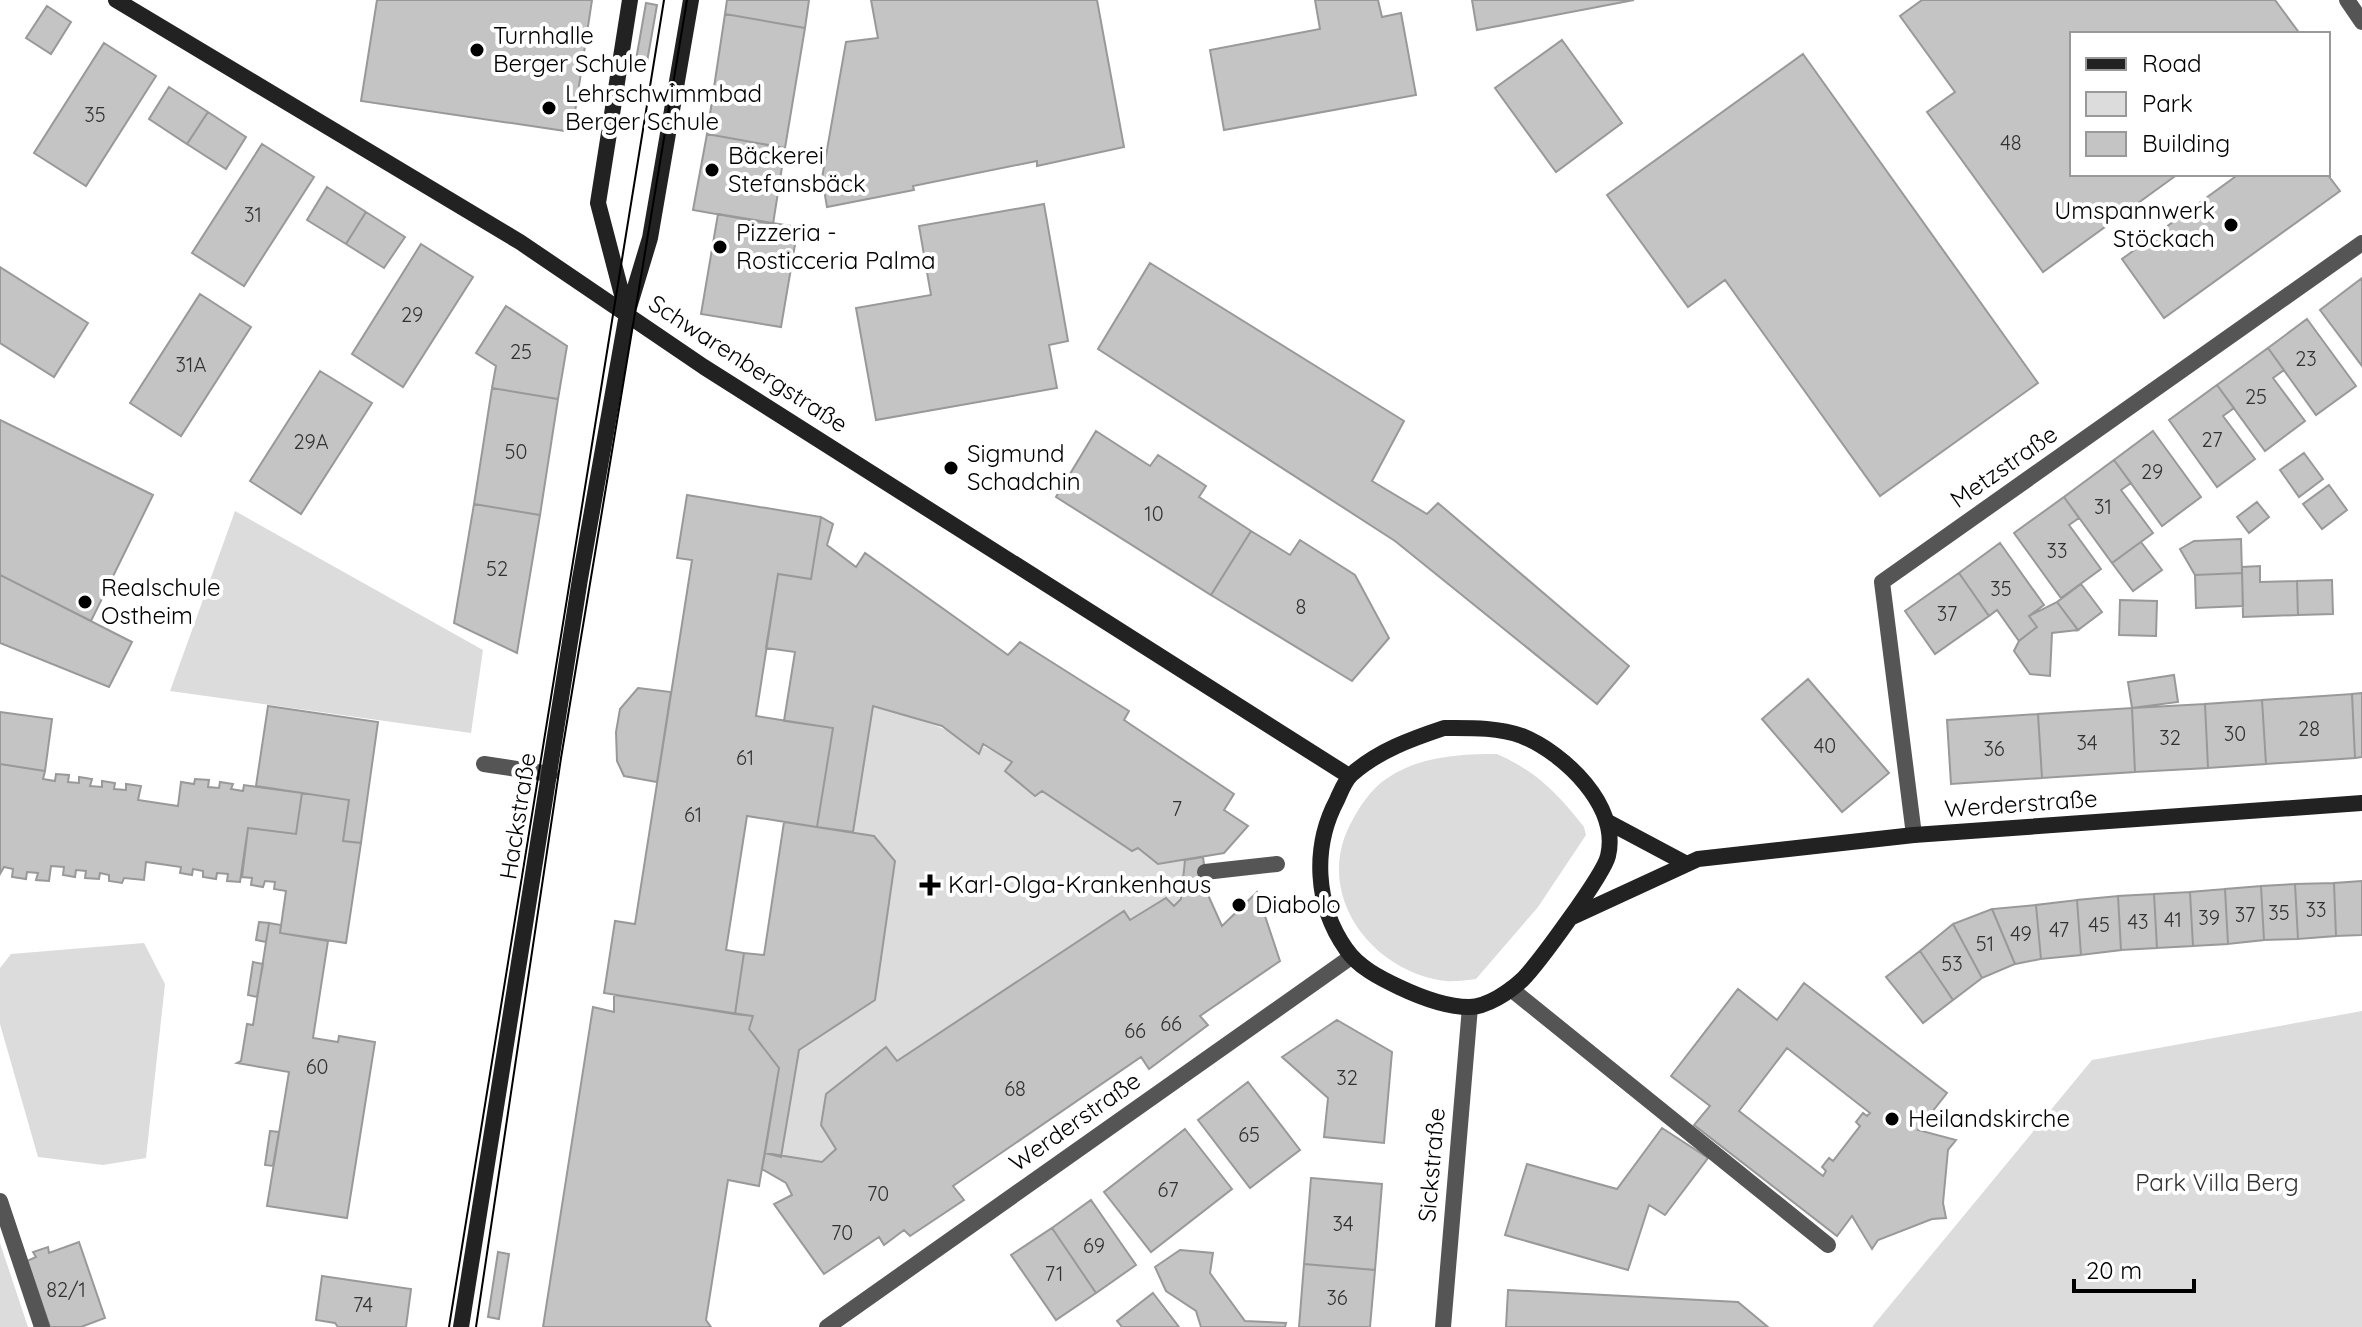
<svg xmlns="http://www.w3.org/2000/svg" width="2362" height="1327" font-family="Quicksand,sans-serif">
	<style>
		.green { fill: #dcdcdc }
		.building { fill: #c4c4c4; stroke: #999; stroke-width: 2; fill-rule: evenodd }
		.lines { fill: none; stroke-linecap: round; stroke-linejoin: round }
		.lane { stroke: #555; stroke-width: 16 }
		.street { stroke: #555; stroke-width: 16 }
		.secondary { stroke: #222; stroke-width: 16 }
		.tram { stroke: #000; stroke-width: 2 }
		.poi-dot { fill: #000; stroke: #fff; stroke-width: 3 }
		.labels { text-anchor: middle; stroke-width: 8; stroke-linejoin: round; paint-order: stroke }
		.number-label { font-size: 20px; fill: #313131 }
		.poi-label { font-size: 24px; fill: #000; stroke: #fff; text-anchor: start }
		.street-label { font-size: 24px; fill: #000; stroke: #fff }
		.park-label { font-size: 24px; fill: #333; stroke: #fff }
	</style>
	<rect width="100%" height="100%" fill="#fff"/>
	<!-- green -->
	<path class="green" d="M235 511 483 650 471 733 170 691Z
		M873 706C923 720 967 735 1012 762L1005 771 1034 796 1042 791 1132 851 1138 848 1158 864 1185 860 1181 899 1174 906 1166 898 1130 920 1123 911 897 1061 885 1047 826 1094 836 1149 822 1162 781 1157 799 1050 875 1000 895 862 874 836 853 832Z
		M1497 754C1536 771 1558 794 1584 827L1586 835 1538 907 1476 979C1467 980 1455 982 1446 981 1370 972 1312 892 1352 821 1360 806 1371 789 1386 779 1419 756 1459 754 1497 754Z
		M144 943 165 984 146 1158 103 1165 38 1157 0 1024V968L11 954Z
		M2362 1011V1327H1872L2092 1060Z
		M0 1243 28 1327H0Z"/>
	<!-- building -->
	<path class="building" d="M377 0H592L572 132 361 101Z
		M727 0H809L805 28 725 14Z
		M871 0H1097L1124 147 1037 166V161L913 186 914 190 827 207 822 178 846 42 878 38Z
		M1315 0H1378L1382 17 1401 13 1416 95 1224 130 1210 50 1320 29Z
		M1472 0H1634L1477 30Z
		M1922 0H2275L2300 34H2072V174H2178L2043 272 1927 112 1955 92 1900 16Z
		M646 3 657 5 647 62 636 60Z
		M47 6 71 22 51 54 26 38Z
		M725 14 805 28 785 148 707 134Z
		M1562 40 1622 123 1556 172 1495 88Z
		M104 43 156 76 86 186 34 153Z
		M1803 54 2038 383 1880 496 1725 280 1688 307 1607 195Z
		M169 87 208 112 187 144 149 119Z
		M208 112 246 137 226 169 187 144Z
		M707 134 785 148 773 224 693 210Z
		M262 144 314 177 244 286 192 253Z
		M2239 174H2327L2340 191 2164 318 2122 259Z
		M327 187 366 212 346 244 307 220Z
		M1044 204 1068 341 1049 345 1057 388 876 420 856 308 931 295 919 226Z
		M366 212 405 237 384 268 346 244Z
		M718 214 798 227 781 327 701 314Z
		M421 244 473 277 403 387 352 354Z
		M1150 263 1404 421 1372 481 1427 514 1438 503 1629 666 1597 704 1395 541 1098 349Z
		M0 267 88 323 54 377 0 343Z
		M2362 278V366L2320 310Z
		M200 294 251 327 181 436 130 403Z
		M506 306 567 346 558 399 492 388 496 366 476 353Z
		M2307 319 2356 386 2316 415 2268 348Z
		M2268 348 2284 370 2273 378 2305 421 2265 451 2217 385Z
		M320 371 372 403 301 514 250 481Z
		M2217 385 2234 408 2223 416 2255 459 2217 487 2169 420Z
		M492 388 558 399 540 515 474 504Z
		M0 420 153 495 91 621 0 575Z
		M1096 431 1150 466 1158 455 1206 486 1199 497 1251 531 1211 595 1056 497Z
		M2153 431 2201 497 2162 526 2114 460Z
		M2304 453 2323 479 2299 497 2280 470Z
		M2114 460 2131 483 2121 490 2153 533 2112 563 2064 497Z
		M2329 485 2347 510 2322 529 2303 504Z
		M687 495 821 517 811 579 778 574 756 716 833 728 817 827 747 816 726 950 744 953 735 1014 604 993 615 921 635 924 692 560 677 558Z
		M2064 497 2079 518 2069 525 2101 569 2061 598 2014 533Z
		M2257 502 2269 517 2249 533 2237 517Z
		M474 504 540 515 517 653 454 623Z
		M821 517 833 524 827 545 856 567 865 553 1008 655 1020 642 1129 711 1124 720 1234 794 1224 810 1248 826 1224 853 1158 864 1138 848 1132 851 1042 791 1035 796 1005 771 1012 762 983 744 979 754 942 726 873 706 853 832 817 827 833 728 784 721 795 652 766 648 778 574 811 579Z
		M1251 531 1290 555 1300 540 1355 575 1389 638 1352 681 1211 595Z
		M2241 539 2242 573 2195 575 2180 549 2194 541Z
		M2141 542 2162 570 2133 591 2112 563Z
		M2000 543 2044 605 2029 616 2037 627 2019 641 1997 610 1989 616 1959 573Z
		M2260 566V582L2297 581 2298 615 2243 617 2242 567Z
		M1959 573 1989 616 1935 654 1905 611Z
		M2242 573 2243 606 2196 608 2195 575Z
		M0 575 132 642 109 687 0 643Z
		M2332 580 2333 614 2298 615 2297 581Z
		M2081 584 2102 612 2078 630 2057 602Z
		M2120 600 2157 601 2156 636 2119 635Z
		M2057 602 2078 630 2052 633 2050 676 2030 674 2014 651 2019 641 2037 627 2029 616Z
		M2174 675 2178 702 2132 708 2128 682Z
		M1808 679 1889 773 1842 812 1762 719Z
		M638 688 671 692 657 782 624 776 617 761 616 732 620 709Z
		M2362 693V757L2355 758 2352 694Z
		M2352 694 2355 758 2266 764 2262 700Z
		M2262 700 2266 764 2208 768 2205 704Z
		M2205 704 2208 768 2135 772 2132 708Z
		M268 706 378 722 361 843 343 841 349 800 256 786Z
		M2132 708 2135 772 2042 778 2038 714Z
		M0 712 52 719 45 771 0 764Z
		M2038 714 2042 778 1951 784 1947 720Z
		M0 764 45 771 43 779 55 781 56 774 69 775 68 782 79 783V777L92 779 90 786 102 787V781L115 783 114 789 126 790V784L141 786 138 800 178 806 181 782 194 784 195 779 209 780 208 787 219 788 220 782 233 784 231 789 243 791 244 785 302 793 296 834 248 828 240 882 227 881 228 874 217 873 216 879 203 877V871L193 869 192 875 180 873 181 867 146 862 144 880 124 878 122 883 109 881V875L100 873 99 879 85 878 86 871 76 870 75 877 63 875 64 867 51 866 49 881 36 880 38 873 27 872 26 879 12 877 13 869 4 867 0 874Z
		M302 793 349 800 343 841 361 843 346 943 280 933 286 891 274 889 275 882 265 881 263 887 251 885 252 878 242 877 248 828 296 834Z
		M784 822 874 836 895 861 875 1000 799 1050 781 1157 765 1153 779 1068 749 1029 753 1016 735 1014 744 953 764 955Z
		M1203 857 1208 895 1222 926 1257 892 1280 961 1200 1016 1208 1025 1149 1069 1141 1057 953 1186 964 1200 910 1236 904 1230 884 1245 879 1237 824 1274 774 1204 792 1195 786 1183 762 1169 765 1153 822 1162 836 1149 821 1125 826 1094 886 1047 897 1061 1124 911 1130 920 1166 898 1174 906 1181 899 1185 860Z
		M2362 881V935L2336 936 2334 883Z
		M2334 883 2336 936 2298 939 2295 884Z
		M2295 884 2298 939 2264 940 2261 886Z
		M2261 886 2264 940 2228 944 2225 889Z
		M2225 889 2228 944 2193 946 2190 892Z
		M2190 892 2193 946 2157 948 2154 894Z
		M2154 894 2157 948 2121 950 2118 896Z
		M2118 896 2121 950 2081 955 2077 900Z
		M2077 900 2081 955 2041 959 2036 905Z
		M2036 905 2041 959 2015 964 1992 909Z
		M1992 909 2015 964 1982 978 1953 924Z
		M259 922 269 923 266 942 256 940Z
		M269 923 281 925 280 933 328 941 313 1038 338 1042 339 1036 375 1042 347 1218 267 1206 289 1072 237 1063 241 1061 247 1024 253 1025Z
		M1953 924 1982 978 1953 1000 1920 951Z
		M1920 951 1953 1000 1923 1023 1886 977Z
		M253 962 263 964 257 997 248 995Z
		M1804 983 1947 1093 1918 1130 1956 1140 1948 1150 1943 1203 1946 1218 1932 1219 1878 1240 1872 1249 1852 1216 1837 1236 1694 1125 1710 1106 1671 1076 1738 989 1777 1020ZM1787 1048 1870 1113 1867 1116 1863 1113 1856 1122 1860 1126 1833 1161 1829 1158 1822 1167 1826 1171 1823 1176 1739 1111Z
		M614 995 753 1016 749 1029 779 1068 759 1186 728 1180 706 1320 711 1327H543L593 1007 614 1012Z
		M1337 1020 1392 1052 1384 1143 1324 1137 1328 1098 1282 1057Z
		M1248 1082 1300 1150 1250 1188 1198 1120Z
		M1662 1128 1708 1158 1665 1215 1649 1205 1628 1270 1505 1235 1527 1164 1617 1189Z
		M1185 1129 1232 1189 1151 1252 1104 1192Z
		M270 1131 279 1132 273 1166 265 1165Z
		M1311 1178 1382 1184 1375 1270 1304 1264Z
		M1091 1200 1136 1265 1096 1293 1052 1228Z
		M1052 1228 1096 1293 1056 1320 1011 1255Z
		M79 1242 105 1318 81 1327H50L27 1261 36 1257 33 1252 48 1247 49 1253Z
		M1180 1250 1213 1253 1210 1273 1245 1321 1286 1323 1285 1327H1201L1196 1311 1166 1291 1155 1267Z
		M498 1252 509 1254 499 1319 488 1317Z
		M1304 1264 1375 1270 1370 1327H1299Z
		M322 1276 411 1289 406 1327H338L335 1323 316 1320Z
		M1508 1290 1738 1302 1768 1327H1506Z
		M1153 1293 1179 1327H1122L1117 1321Z"/>
	<g class="lines">
		<!-- lane -->
		<path class="lane" d="M484 764 550 774
			M1205 872 1277 864
			M1511 989 1828 1245
			M0 1201 42 1327"/>
		<!-- street -->
		<path class="street" d="M2347 0 2362 22
			M1914 835 1882 582 2362 243
			M827 1327 1351 957
			M1443 1327 1470 1007"/>
		<!-- secondary -->
		<path class="secondary" d="M116 0 520 242 704 367 1349 776
			M627 314 598 203 630 0
			M1444 728C1469 728 1497 727 1522 736 1564 753 1620 806 1608 856 1604 874 1538 964 1522 980 1509 992 1487 1007 1469 1007 1445 1007 1420 997 1399 987 1380 978 1358 967 1346 949 1315 905 1312 847 1337 800 1341 791 1345 780 1352 774 1378 751 1411 739 1444 728Z
			M1608 822 1685 863
			M1570 918 1698 859 1914 835 2362 803
			M461 1327 580 579 627 314 650 238 691 0"/>
		<!-- tram -->
		<path class="tram" d="M449 1327 664 0
			M476 1327 561 758 687 0"/>
	</g>
	<!-- markers -->
	<g class="poi-dot">
		<circle cx="477" cy="50" r="8"/>
		<circle cx="549" cy="108" r="8"/>
		<circle cx="712" cy="170" r="8"/>
		<circle cx="2231" cy="225" r="8"/>
		<circle cx="720" cy="247" r="8"/>
		<circle cx="951" cy="468" r="8"/>
		<circle cx="85" cy="602" r="8"/>
		<path d="M926 873h8v8h8v8h-8v8h-8v-8h-8v-8h8z"/>
		<circle cx="1239" cy="905" r="8"/>
		<circle cx="1892" cy="1119" r="8"/>
	</g>
	<g class="labels">
		<!-- number labels -->
		<g class="number-label">
			<text x="95" y="122">35</text>
			<text x="2011" y="150">48</text>
			<text x="253" y="222">31</text>
			<text x="412" y="322">29</text>
			<text x="521" y="359">25</text>
			<text x="2306" y="366">23</text>
			<text x="191" y="372">31A</text>
			<text x="2256" y="404">25</text>
			<text x="2212" y="447">27</text>
			<text x="311" y="449">29A</text>
			<text x="516" y="459">50</text>
			<text x="2152" y="479">29</text>
			<text x="2103" y="514">31</text>
			<text x="1154" y="521">10</text>
			<text x="2057" y="558">33</text>
			<text x="497" y="576">52</text>
			<text x="2001" y="596">35</text>
			<text x="1301" y="614">8</text>
			<text x="1947" y="621">37</text>
			<text x="2309" y="736">28</text>
			<text x="2235" y="741">30</text>
			<text x="2170" y="745">32</text>
			<text x="2087" y="750">34</text>
			<text x="1825" y="753">40</text>
			<text x="1994" y="756">36</text>
			<text x="745" y="765">61</text>
			<text x="1177" y="816">7</text>
			<text x="693" y="822">61</text>
			<text x="2316" y="917">33</text>
			<text x="2279" y="920">35</text>
			<text x="2245" y="922">37</text>
			<text x="2209" y="925">39</text>
			<text x="2173" y="927">41</text>
			<text x="2138" y="929">43</text>
			<text x="2099" y="932">45</text>
			<text x="2059" y="937">47</text>
			<text x="2021" y="941">49</text>
			<text x="1985" y="951">51</text>
			<text x="1952" y="971">53</text>
			<text x="1171" y="1031">66</text>
			<text x="1135" y="1038">66</text>
			<text x="317" y="1074">60</text>
			<text x="1347" y="1085">32</text>
			<text x="1015" y="1096">68</text>
			<text x="1249" y="1142">65</text>
			<text x="1168" y="1197">67</text>
			<text x="878" y="1201">70</text>
			<text x="1343" y="1231">34</text>
			<text x="842" y="1240">70</text>
			<text x="1094" y="1253">69</text>
			<text x="1054" y="1281">71</text>
			<text x="66" y="1297">82/1</text>
			<text x="1337" y="1305">36</text>
			<text x="363" y="1312">74</text>
		</g>
		<!-- poi labels -->
		<g class="poi-label">
			<text x="493" y="44">Turnhalle<tspan x="493" dy="28">Berger Schule</tspan></text>
			<text x="565" y="102">Lehrschwimmbad<tspan x="565" dy="28">Berger Schule</tspan></text>
			<text x="728" y="164">Bäckerei<tspan x="728" dy="28">Stefansbäck</tspan></text>
			<text x="2215" y="219" text-anchor="end">Umspannwerk<tspan x="2215" dy="28">Stöckach</tspan></text>
			<text x="736" y="241">Pizzeria -<tspan x="736" dy="28">Rosticceria Palma</tspan></text>
			<text x="967" y="462">Sigmund<tspan x="967" dy="28">Schadchin</tspan></text>
			<text x="101" y="596">Realschule<tspan x="101" dy="28">Ostheim</tspan></text>
			<text x="948" y="893">Karl-Olga-Krankenhaus</text>
			<text x="1255" y="913">Diabolo</text>
			<text x="1908" y="1127">Heilandskirche</text>
		</g>
		<!-- street labels -->
		<g class="street-label">
			<text transform="translate(748 364) rotate(33)" y="8">Schwarenbergstraße</text>
			<text transform="translate(2004 467) rotate(-35)" y="8">Metzstraße</text>
			<text transform="translate(2021 804) rotate(-4)" y="8">Werderstraße</text>
			<text transform="translate(518 816) rotate(-81)" y="8">Hackstraße</text>
			<text transform="translate(1075 1122) rotate(-35)" y="8">Werderstraße</text>
			<text transform="translate(1432 1165) rotate(-85)" y="8">Sickstraße</text>
		</g>
		<!-- park labels -->
		<g class="park-label">
			<text x="2217" y="1191">Park Villa Berg</text>
		</g>
	</g>
	<!-- legend -->
	<rect x="2070" y="32" width="260" height="144" fill="#ffffff" stroke="#999999" stroke-width="2"/>
	<rect x="2086" y="58" width="40" height="12" fill="#222222" stroke="#999999" stroke-width="2"/>
	<text x="2142" y="72" font-size="24" fill="#000000">Road</text>
	<rect x="2086" y="92" width="40" height="24" fill="#dcdcdc" stroke="#999999" stroke-width="2"/>
	<text x="2142" y="112" font-size="24" fill="#000000">Park</text>
	<rect x="2086" y="132" width="40" height="24" fill="#c4c4c4" stroke="#999999" stroke-width="2"/>
	<text x="2142" y="152" font-size="24" fill="#000000">Building</text>
	<!-- scale -->
	<path d="M2074 1279v12h120v-12" fill="none" stroke="#000000" stroke-width="4"/>
	<text x="2086" y="1279" font-size="24" fill="#000000" stroke="#ffffff" stroke-width="6" paint-order="stroke">20 m</text>
</svg>
